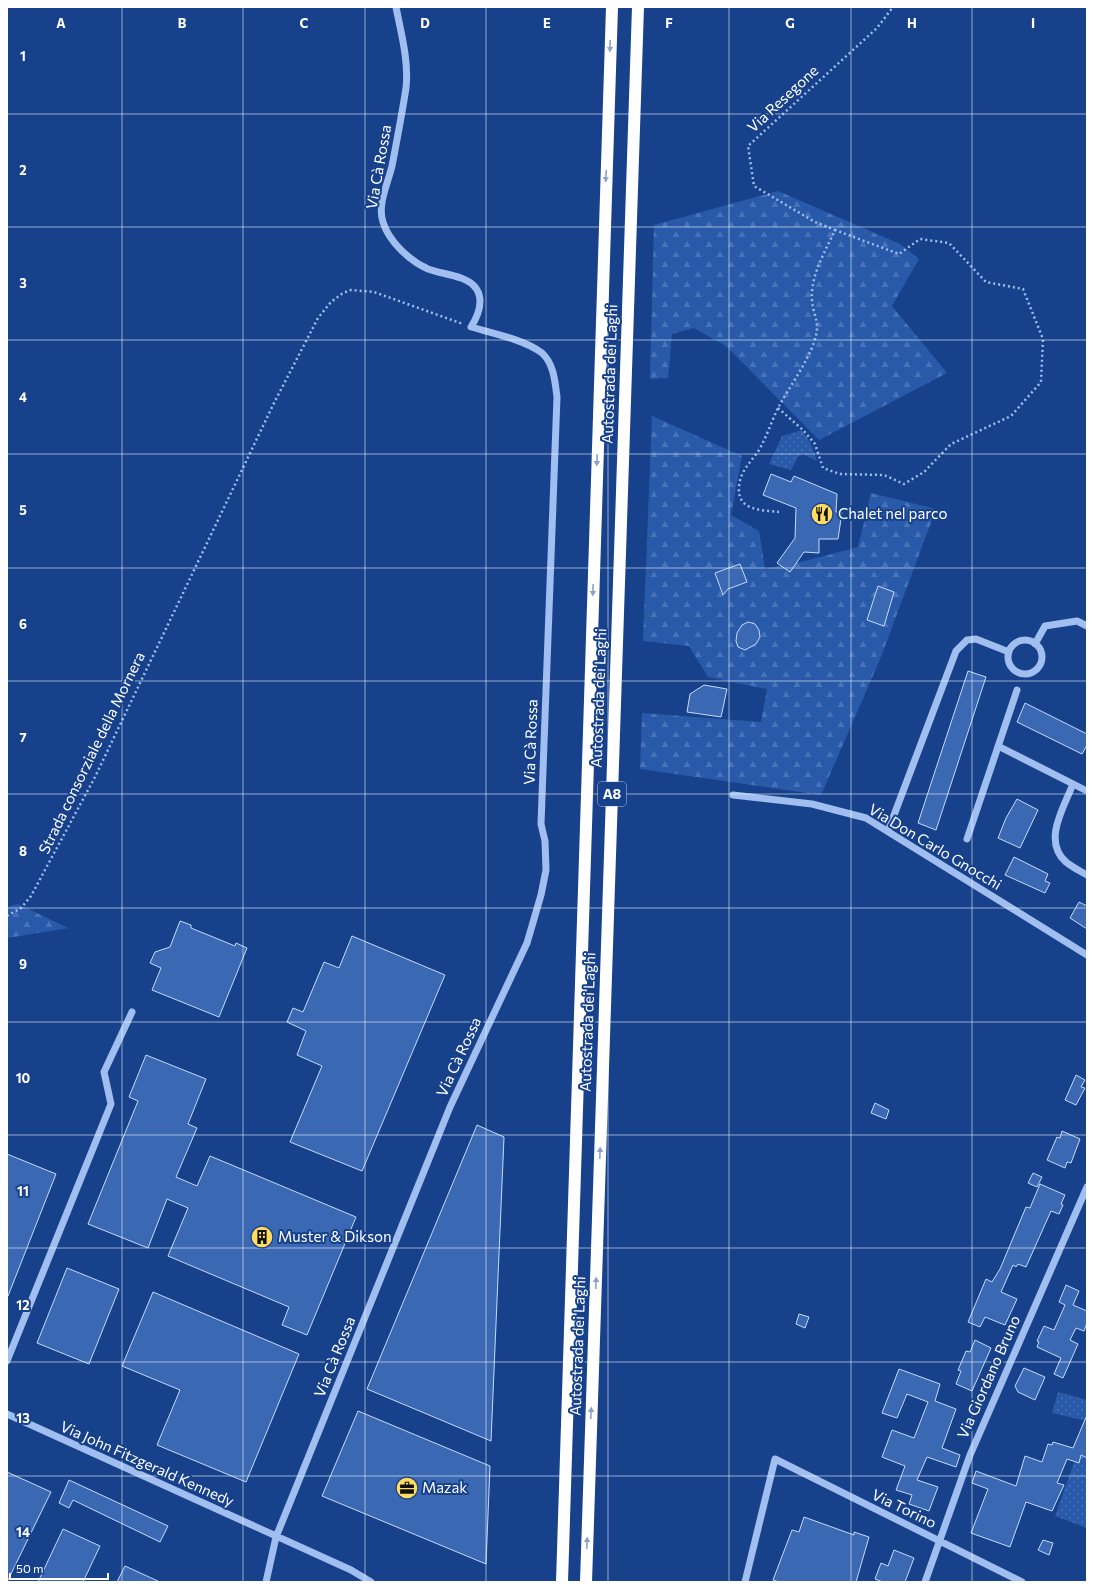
<svg xmlns="http://www.w3.org/2000/svg" width="1094" height="1589" font-family="Commissioner,sans-serif">
	<style>
		.grass { fill: url(#grass-dots) }
		.forest { fill: url(#forest-firs) }
		.building { fill: #3b68b2; stroke: #c6dafb }
		.lines { fill: none; stroke-linecap: round; stroke-linejoin: round }
		.path { stroke: #a0beef; stroke-width: 2.5; stroke-dasharray: 2 3; stroke-linecap: butt }
		.minor { stroke: #a0beef; stroke-width: 7 }
		.highway { stroke: #fff; stroke-width: 12 }
		.oneway { fill: #8ba0c5 }
		.grid { fill: none; stroke: #fff; stroke-width: 1; stroke-opacity: 0.55 }
		.labels { text-anchor: middle; stroke-width: 4; stroke-linejoin: round; paint-order: stroke }
		.shield { fill: #17418b; stroke: #b9c6dc; stroke-width: 1 }
		.shield-label { font-size: 14px; font-weight: bold; fill: #fff }
		.street-label { font-size: 15px; fill: #fff; stroke: #17418b }
		.poi-label { font-size: 15px; fill: #fff; stroke: #17418b; text-anchor: start }
		.grid-label { font-size: 13px; text-anchor: middle; font-weight: bold; fill: #fff; stroke: #17418b; stroke-width: 4; stroke-linejoin: round; paint-order: stroke }
	</style>
	<defs>
		<pattern id="grass-dots" width="8" height="8" patternUnits="userSpaceOnUse"><rect width="8" height="8" fill="#295aaa"/><path d="M2 2h.1M6 6h.1" fill="none" stroke="#4973b7" stroke-width="1.8" stroke-linecap="round"/></pattern>
		<pattern id="forest-firs" width="22" height="20" patternUnits="userSpaceOnUse"><rect width="22" height="20" fill="#295aaa"/><path d="M5 1l3.5 6h-7zM16 11l3.5 6h-7z" fill="#4973b7"/></pattern>
	</defs>
	<rect width="100%" height="100%" fill="#17418b"/>
	<!-- grass -->
	<path class="grass" d="M802 430 811 444 817 461 803 454 798 457 791 470 769 464 782 436Z
		M1058 1392 1087 1400V1421L1052 1413Z
		M1087 1426V1528L1055 1516Z"/>
	<!-- forest -->
	<path class="forest" d="M778 191 900 244 919 259 892 306 947 373 819 440 726 346 694 328 672 334 668 378 650 379 654 225Z
		M652 416 742 456 731 515 759 531 765 569 805 561 858 547 871 493 936 509 881 657 821 795 640 769 642 713 761 722 767 689 708 677 689 646 643 641Z
		M18 904 68 928H69L7 938V907Z"/>
	<!-- building -->
	<path class="building" d="M771 474 791 482 794 476 837 494 836 512H842L838 539H819V553L804 552 790 572 777 563 795 538 796 508 763 495Z
		M740 564 747 582 728 589 723 595 715 573Z
		M878 586 894 592 884 626 867 620Z
		M748 622 755 624 759 630 760 637 756 644 745 650 738 647 736 641 737 633 742 625Z
		M968 671 986 677 936 830 918 823Z
		M704 685 727 689 721 717 687 712 690 694Z
		M1025 703 1087 734V745L1082 754 1017 722Z
		M1017 799 1038 810 1020 848 998 838 1006 818Z
		M1014 857 1048 874 1045 881 1050 883 1045 893 1005 875Z
		M1079 902 1087 906V929L1070 918Z
		M180 921 191 925V928L235 946 236 943 247 948 219 1017 152 990 161 968 150 963 155 952 170 947Z
		M352 936 445 975 362 1171 290 1142 322 1066 297 1055 306 1031 287 1022 293 1008 303 1012 324 962 339 968Z
		M146 1055 206 1079 188 1124 197 1128 176 1177 197 1186 210 1156 356 1217 307 1335 282 1325 289 1307 168 1256 188 1208 167 1199 148 1248 88 1224 138 1101 129 1097Z
		M1076 1075 1085 1080 1081 1087 1085 1088 1076 1105 1065 1100Z
		M875 1103 889 1110 886 1119 871 1113Z
		M477 1125 504 1137 491 1441 367 1389Z
		M1062 1131 1080 1139 1071 1163 1067 1162 1065 1168 1047 1160 1057 1137 1060 1138Z
		M7 1154 56 1174 8 1296H7Z
		M1033 1173 1042 1177 1037 1187 1028 1183Z
		M1040 1184 1065 1195 1061 1204 1063 1205 1059 1214 1051 1211 1026 1267 1018 1264 1016 1267 1013 1265 1001 1292 1017 1299 1005 1325 985 1317 980 1327 968 1322 986 1279 992 1282 1000 1269 1026 1207 1030 1208Z
		M67 1268 119 1289 89 1364 37 1343Z
		M1066 1285 1079 1291 1073 1305 1087 1311V1323L1084 1331 1076 1328 1070 1340 1078 1344 1063 1378 1054 1374 1061 1358 1037 1347 1039 1342 1037 1341 1044 1326 1054 1330 1065 1305 1059 1302Z
		M153 1292 299 1354 246 1482 157 1445 180 1390 122 1366Z
		M799 1314 809 1317 805 1328 796 1324Z
		M975 1340 991 1348 972 1391 956 1384 961 1371 958 1370 964 1356 966 1351 970 1352Z
		M1024 1368 1045 1377 1035 1400 1018 1392 1015 1386Z
		M899 1369 940 1384 935 1401 956 1409 942 1448 960 1455 956 1467 927 1457 917 1480 938 1487 929 1511 909 1504 912 1495 896 1490 905 1466 882 1457 892 1430 914 1438 928 1402 907 1394 897 1418 882 1413Z
		M358 1411 490 1466 486 1564 322 1496Z
		M1087 1415V1458L1081 1455 1079 1463 1067 1459 1057 1483 1064 1485 1052 1511 1026 1502 1010 1547 971 1533 988 1489 972 1483 976 1471 1016 1486 1025 1456 1042 1462 1048 1444 1052 1445 1053 1442 1073 1448Z
		M7 1472 51 1492 7 1582Z
		M69 1480 168 1526 160 1542 73 1500 69 1508 59 1503Z
		M804 1517 854 1535V1532L869 1537 856 1582H779L773 1580 792 1530 799 1532Z
		M63 1529 100 1546 83 1582H38Z
		M1043 1540 1053 1543 1049 1555 1038 1550Z
		M894 1550 914 1558 905 1582H883L875 1579 881 1563 888 1566Z
		M125 1566 160 1582H117Z"/>
	<g class="lines">
		<!-- path -->
		<path class="path" d="M778 408 803 430 815 444 823 468 840 474 884 475 904 484 924 472 951 444 1011 416 1041 382 1043 339 1023 289 986 282 949 243 920 239 899 254 835 230
			M779 512C762 510 737 511 739 487 740 471 751 462 759 450 767 436 772 420 779 406 789 388 808 361 814 342 821 322 814 319 812 301 810 276 825 252 835 230L815 222 754 186 748 146 877 28 893 7
			M7 916 21 908 31 896 95 777 274 403 318 318 331 302 343 293 351 290 374 292 463 324"/>
		<!-- minor -->
		<path class="minor" d="M1008 657a17 17 0 1 1 34 0a17 17 0 1 1-34 0Z
			M1035 644 1045 626 1077 621 1087 626
			M998 746 1087 791
			M1073 784C1064 807 1042 841 1066 862 1072 867 1080 871 1087 875
			M733 795 812 804 866 818 1087 955
			M888 831 956 651 967 640 976 639 1009 652
			M967 839 1017 690
			M7 1361 111 1104 104 1072 132 1012
			M7 1414 351 1570 371 1582
			M266 1582 276 1537 450 1107 527 943 541 895 546 870 545 841 541 824 557 397C555 382 554 364 542 353 525 340 492 333 471 327 483 308 486 287 461 278 450 274 439 273 428 269 410 261 389 242 383 222 377 205 388 183 392 166 397 140 402 114 406 88 409 61 401 33 396 7
			M745 1582 775 1459 1022 1582
			M925 1582 970 1455 1087 1187"/>
		<!-- highway -->
		<path class="highway" d="M562 1582 612 7
			M586 1582 638 7"/>
	</g>
	<!-- one-way arrows -->
	<defs><path id="oneway-solid" d="M-6-.8H1V-3.2L6.5 0L1 3.2V.8H-6Z"/></defs>
	<g class="oneway">
		<use href="#oneway-solid" transform="translate(610 46) rotate(92)"/>
		<use href="#oneway-solid" transform="translate(606 176) rotate(92)"/>
		<use href="#oneway-solid" transform="translate(597 460) rotate(92)"/>
		<use href="#oneway-solid" transform="translate(593 590) rotate(92)"/>
		<use href="#oneway-solid" transform="translate(600 1153) rotate(-88)"/>
		<use href="#oneway-solid" transform="translate(596 1283) rotate(-88)"/>
		<use href="#oneway-solid" transform="translate(591 1413) rotate(-88)"/>
		<use href="#oneway-solid" transform="translate(587 1543) rotate(-88)"/>
	</g>
	<!-- grid -->
	<path class="grid" d="M122 7V1582M243 7V1582M365 7V1582M486 7V1582M608 7V1582M729 7V1582M851 7V1582M972 7V1582M7 114H1087M7 227H1087M7 340H1087M7 454H1087M7 568H1087M7 681H1087M7 794H1087M7 908H1087M7 1022H1087M7 1135H1087M7 1248H1087M7 1362H1087M7 1476H1087"/>
	<!-- icons -->
	<defs>
		<g id="restaurant-disc" transform="scale(1.15)"><circle r="9.5" fill="#ffdc5e" stroke="#17418b"/><path d="M-5-6h1v4h1v-4h1v4h1v-4h1v5L-1.5 .5V6h-2V.5L-5-1ZM5-6V6H3V1.5H1.5Q1.5-4 5-6Z" fill="#111"/></g>
		<g id="building-disc" transform="scale(1.15)"><circle r="9.5" fill="#ffdc5e" stroke="#17418b"/><path d="M-4-6H4V6H1V3H-1V6H-4ZM-2.5-4.3h1.7v1.8h-1.7ZM.8-4.3h1.7v1.8H.8ZM-2.5-1h1.7V.8h-1.7ZM.8-1h1.7V.8H.8Z" fill="#111"/></g>
		<g id="office-disc" transform="scale(1.15)"><circle r="9.5" fill="#ffdc5e" stroke="#17418b"/><path d="M-6-3h4V-5.5h4V-3h4V5H-6ZM-1-4.5V-3h2v-1.5ZM-6 0V1H6V0Z" fill="#111"/></g>
	</defs>
	<g fill-rule="evenodd">
		<use href="#restaurant-disc" x="822" y="514"/>
		<use href="#building-disc" x="262" y="1237"/>
		<use href="#office-disc" x="407" y="1488"/>
	</g>
	<g class="labels">
		<!-- shield labels -->
		<rect class="shield" x="598" y="782" width="28" height="24" rx="3"/>
		<g class="shield-label">
			<text x="612" y="799">A8</text>
		</g>
		<!-- street labels -->
		<g class="street-label">
			<text transform="translate(783 99) rotate(-43)" y="5">Via Resegone</text>
			<text transform="translate(379 167) rotate(-80)" y="5">Via Cà Rossa</text>
			<text transform="translate(610 374) rotate(-88)" y="5">Autostrada dei Laghi</text>
			<text transform="translate(599 698) rotate(-88)" y="5">Autostrada dei Laghi</text>
			<text transform="translate(531 742) rotate(-88)" y="5">Via Cà Rossa</text>
			<text transform="translate(92 753) rotate(-64)" y="5">Strada consorziale della Mornera</text>
			<text transform="translate(935 847) rotate(31)" y="5">Via Don Carlo Gnocchi</text>
			<text transform="translate(588 1022) rotate(-88)" y="5">Autostrada dei Laghi</text>
			<text transform="translate(459 1057) rotate(-65)" y="5">Via Cà Rossa</text>
			<text transform="translate(578 1346) rotate(-88)" y="5">Autostrada dei Laghi</text>
			<text transform="translate(335 1357) rotate(-68)" y="5">Via Cà Rossa</text>
			<text transform="translate(989 1377) rotate(-66)" y="5">Via Giordano Bruno</text>
			<text transform="translate(147 1464) rotate(24)" y="5">Via John Fitzgerald Kennedy</text>
			<text transform="translate(904 1509) rotate(26)" y="5">Via Torino</text>
		</g>
		<!-- poi labels -->
		<g class="poi-label">
			<text x="838" y="519">Chalet nel parco</text>
			<text x="278" y="1242">Muster &amp; Dikson</text>
			<text x="422" y="1493">Mazak</text>
		</g>
	</g>
	<g class="grid-label">
		<text x="61" y="28">A</text>
		<text x="182" y="28">B</text>
		<text x="304" y="28">C</text>
		<text x="425" y="28">D</text>
		<text x="547" y="28">E</text>
		<text x="669" y="28">F</text>
		<text x="790" y="28">G</text>
		<text x="912" y="28">H</text>
		<text x="1033" y="28">I</text>
		<text x="23" y="61">1</text>
		<text x="23" y="175">2</text>
		<text x="23" y="288">3</text>
		<text x="23" y="402">4</text>
		<text x="23" y="515">5</text>
		<text x="23" y="629">6</text>
		<text x="23" y="742">7</text>
		<text x="23" y="856">8</text>
		<text x="23" y="969">9</text>
		<text x="23" y="1083">10</text>
		<text x="23" y="1196">11</text>
		<text x="23" y="1310">12</text>
		<text x="23" y="1423">13</text>
		<text x="23" y="1537">14</text>
	</g>
	<!-- border -->
	<rect width="1094" height="1589" fill="none" stroke="#ffffff" stroke-width="16"/>
	<!-- scale -->
	<path d="M10 1573v6h98v-6" fill="none" stroke="#ffffff" stroke-width="2"/>
	<text x="16" y="1573" font-size="12" fill="#ffffff" stroke="#17418b" stroke-width="3" paint-order="stroke">50 m</text>
</svg>
